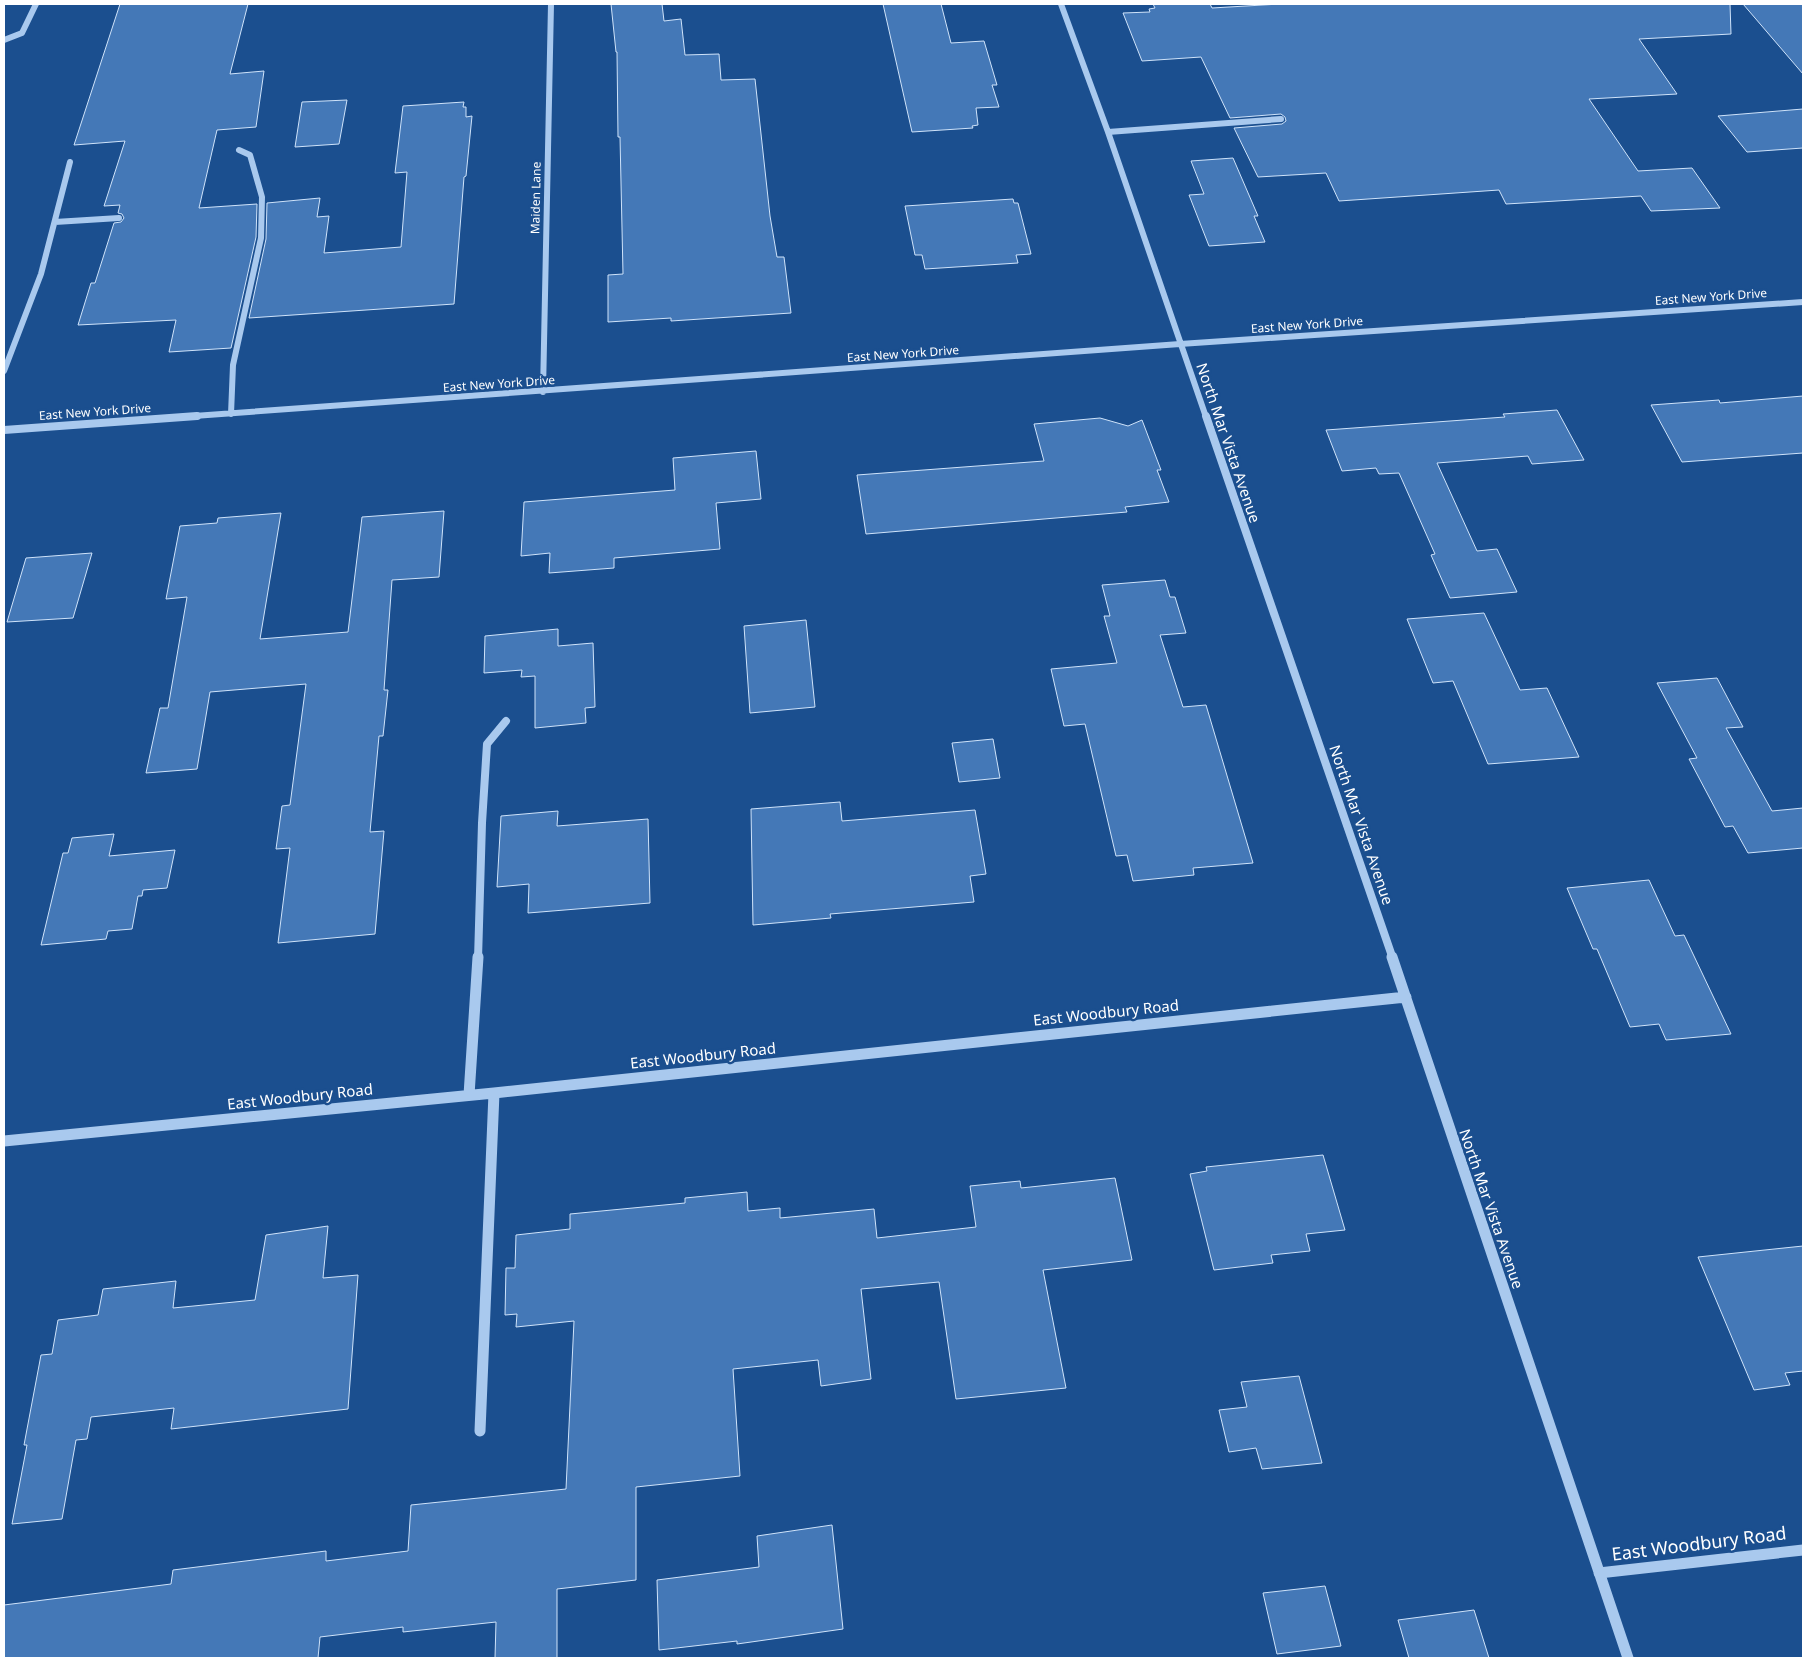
<svg xmlns="http://www.w3.org/2000/svg" width="1807" height="1662" font-family="'Noto Sans',sans-serif">
	<style>
		.building { fill: #4478b7; stroke: #cfe3fa }
		.lines { fill: none; stroke-linecap: round; stroke-linejoin: round }
		.minor-far2 { stroke: #a9c9ee; stroke-width: 6 }
		.minor-far1 { stroke: #a9c9ee; stroke-width: 8 }
		.minor { stroke: #a9c9ee; stroke-width: 11 }
		.labels { text-anchor: middle; stroke-width: 5; stroke-linejoin: round; paint-order: stroke }
		.far-street-label { font-size: 12px; fill: #fff; stroke: #1b4f8f }
		.street-label { font-size: 15px; fill: #fff; stroke: #1b4f8f }
		.near-street-label { font-size: 18px; fill: #fff; stroke: #1b4f8f }
	</style>
	<rect width="100%" height="100%" fill="#1b4f8f"/>
	<!-- building -->
	<path class="building" d="M120 4H248L230 74 264 71 256 127 217 130 199 208 257 204 256 237 231 348 169 352 176 320 78 325 91 283H95L114 223 121 222 124 218 122 214 118 213 120 205 104 206 125 141 74 145Z
		M611 4H662L664 21 681 19 685 55 719 54 721 80 755 79 770 216 777 257H784L791 313 671 321V318L608 322V275L623 274 620 137H618L617 52H616Z
		M883 4H941L951 43 984 41 997 85H992L999 107 976 108 978 125 972 126 973 128 912 132Z
		M1153 4H1210L1212 8 1280 4H1730L1731 34 1639 39 1677 94 1589 99 1638 171 1692 168 1720 208 1651 211 1641 196 1506 204 1499 190 1339 201 1326 173 1258 177 1234 128 1282 124 1286 121 1285 117 1281 114 1230 118 1201 57 1142 61 1123 13 1150 12 1149 9 1155 8Z
		M1743 4H1803V74Z
		M347 100 339 144 295 147 302 102Z
		M464 102 463 107H466V117L472 116 466 176 464 177 454 304 249 318 266 239 267 203 320 198 317 217 329 216 324 253 401 247 407 172 395 173 403 106Z
		M1803 109V148L1747 152 1718 116Z
		M1233 158 1258 216H1254L1265 242 1209 246 1189 195 1204 194 1191 161Z
		M1013 199 1014 203H1018L1031 254 1016 255 1018 263 925 269 922 255H915L905 206Z
		M1803 396V453L1682 462 1651 405 1719 400 1720 403Z
		M1557 410 1584 460 1532 464 1528 456 1437 463 1477 551 1497 549 1517 592 1450 598 1431 555 1435 554 1399 473 1379 474 1376 468 1342 471 1326 430 1505 417 1503 414Z
		M1100 418 1128 426 1142 420 1161 470H1157L1169 502 1125 507 1127 512 866 534 857 475 1044 461 1034 424Z
		M756 451 761 499 716 503 720 549 614 558V568L549 573 550 553 521 556 524 502 675 490 673 458Z
		M444 511 439 577 392 580 384 690H388L383 736H379L370 832 384 831 375 934 278 943 290 848 276 849 282 806 290 805 306 684 210 692 197 769 146 773 160 708H168L187 597 166 599 180 526 217 523 218 518 281 513 260 639 348 632 362 517Z
		M92 553 73 618 7 622 26 558Z
		M1165 580 1170 597H1175L1186 633 1160 635 1183 707 1206 705 1253 863 1193 868 1194 875 1133 881 1127 855 1116 856 1085 724 1064 726 1051 669 1117 663 1104 616H1110L1102 585Z
		M1484 613 1520 690 1547 688 1579 757 1488 764 1453 681 1433 683 1407 619Z
		M806 620 815 707 750 713 744 626Z
		M558 629V646L593 643 595 707 585 708 586 723 535 728V676L521 677 522 670 484 673 485 636Z
		M1717 678 1743 727 1726 728 1772 811 1803 808V848L1748 853 1733 826 1725 827 1689 759 1697 758 1657 683Z
		M993 739 1000 778 959 782 952 743Z
		M840 802 842 821 975 810 986 874 970 876 974 902 830 914 831 918 753 925 751 809Z
		M558 811 557 826 648 819 650 903 528 913 529 884 497 887 501 816Z
		M114 834 109 856 175 850 167 888 143 890 142 896H138L132 929 108 931 106 939 41 945 63 853H68L72 838Z
		M1649 880 1675 936 1684 935 1731 1034 1666 1040 1659 1024 1630 1027 1597 949H1593L1567 888Z
		M1323 1155 1345 1230 1306 1234 1310 1251 1271 1255 1273 1263 1214 1270 1190 1174 1207 1171 1206 1167Z
		M1115 1178 1132 1260 1043 1270 1066 1388 956 1399 939 1282 861 1289 871 1379 821 1386 818 1360 733 1369 740 1476 636 1487V1580L557 1589V1658H495L496 1622 403 1632V1627L320 1637 318 1658H4V1605L171 1584 173 1570 326 1551V1561L408 1551 411 1505 566 1489 574 1321 516 1327 517 1314 505 1315 506 1268H515L516 1235 570 1229V1214L685 1203V1198L747 1192 748 1211 780 1208V1218L874 1209 877 1238 976 1227 970 1186 1020 1181 1021 1188Z
		M328 1226 323 1278 358 1275 348 1409 171 1429 174 1408 91 1417 87 1439 76 1440 62 1519 12 1524 27 1445H24L41 1355 52 1354 58 1320 98 1315 103 1289 176 1281 173 1308 255 1300 266 1235Z
		M1803 1246V1371L1785 1373 1790 1385 1754 1390 1698 1257Z
		M1299 1376 1322 1463 1262 1469 1256 1448 1229 1452 1219 1410 1247 1407 1241 1382Z
		M832 1525 843 1629 737 1644V1641L659 1650 657 1580 759 1567 757 1536Z
		M1325 1586 1341 1646 1277 1654 1263 1593Z
		M1474 1610 1489 1658H1409L1398 1620Z"/>
	<g class="lines">
		<!-- minor-far2 -->
		<path class="minor-far2" d="M1061 4 1108 132 1206 417
			M4 40 22 33 36 4
			M1108 132 1281 119
			M55 222 119 218
			M4 371 41 274 70 162
			M543 392 551 4
			M231 414 233 365 261 238 262 197 250 155 239 150
			M180 417 1180 344 1803 302"/>
		<!-- minor-far1 -->
		<path class="minor-far1" d="M1206 416 1393 959
			M4 430 197 416
			M478 959 482 823 487 744 506 721"/>
		<!-- minor -->
		<path class="minor" d="M1392 957 1628 1658
			M469 1095 478 957
			M4 1141 494 1093 1406 997
			M480 1431 494 1093
			M1599 1573 1803 1550"/>
	</g>
	<g class="labels">
		<!-- far-street labels -->
		<g class="far-street-label">
			<text transform="translate(536 198) rotate(-89)" y="4">Maiden Lane</text>
			<text transform="translate(1711 297) rotate(-4)" y="4">East New York Drive</text>
			<text transform="translate(1307 325) rotate(-4)" y="4">East New York Drive</text>
			<text transform="translate(903 354) rotate(-4)" y="4">East New York Drive</text>
			<text transform="translate(499 384) rotate(-4)" y="4">East New York Drive</text>
			<text transform="translate(95 412) rotate(-4)" y="4">East New York Drive</text>
		</g>
		<!-- street labels -->
		<g class="street-label">
			<text transform="translate(1228 443) rotate(71)" y="5">North Mar Vista Avenue</text>
			<text transform="translate(1361 825) rotate(71)" y="5">North Mar Vista Avenue</text>
			<text transform="translate(1106 1013) rotate(-6)" y="5">East Woodbury Road</text>
			<text transform="translate(703 1056) rotate(-6)" y="5">East Woodbury Road</text>
			<text transform="translate(300 1097) rotate(-6)" y="5">East Woodbury Road</text>
			<text transform="translate(1491 1209) rotate(71)" y="5">North Mar Vista Avenue</text>
		</g>
		<!-- near-street labels -->
		<g class="near-street-label">
			<text transform="translate(1699 1544) rotate(-7)" y="6">East Woodbury Road</text>
		</g>
	</g>
	<!-- border -->
	<rect width="1807" height="1662" fill="none" stroke="#ffffff" stroke-width="10"/>
</svg>
